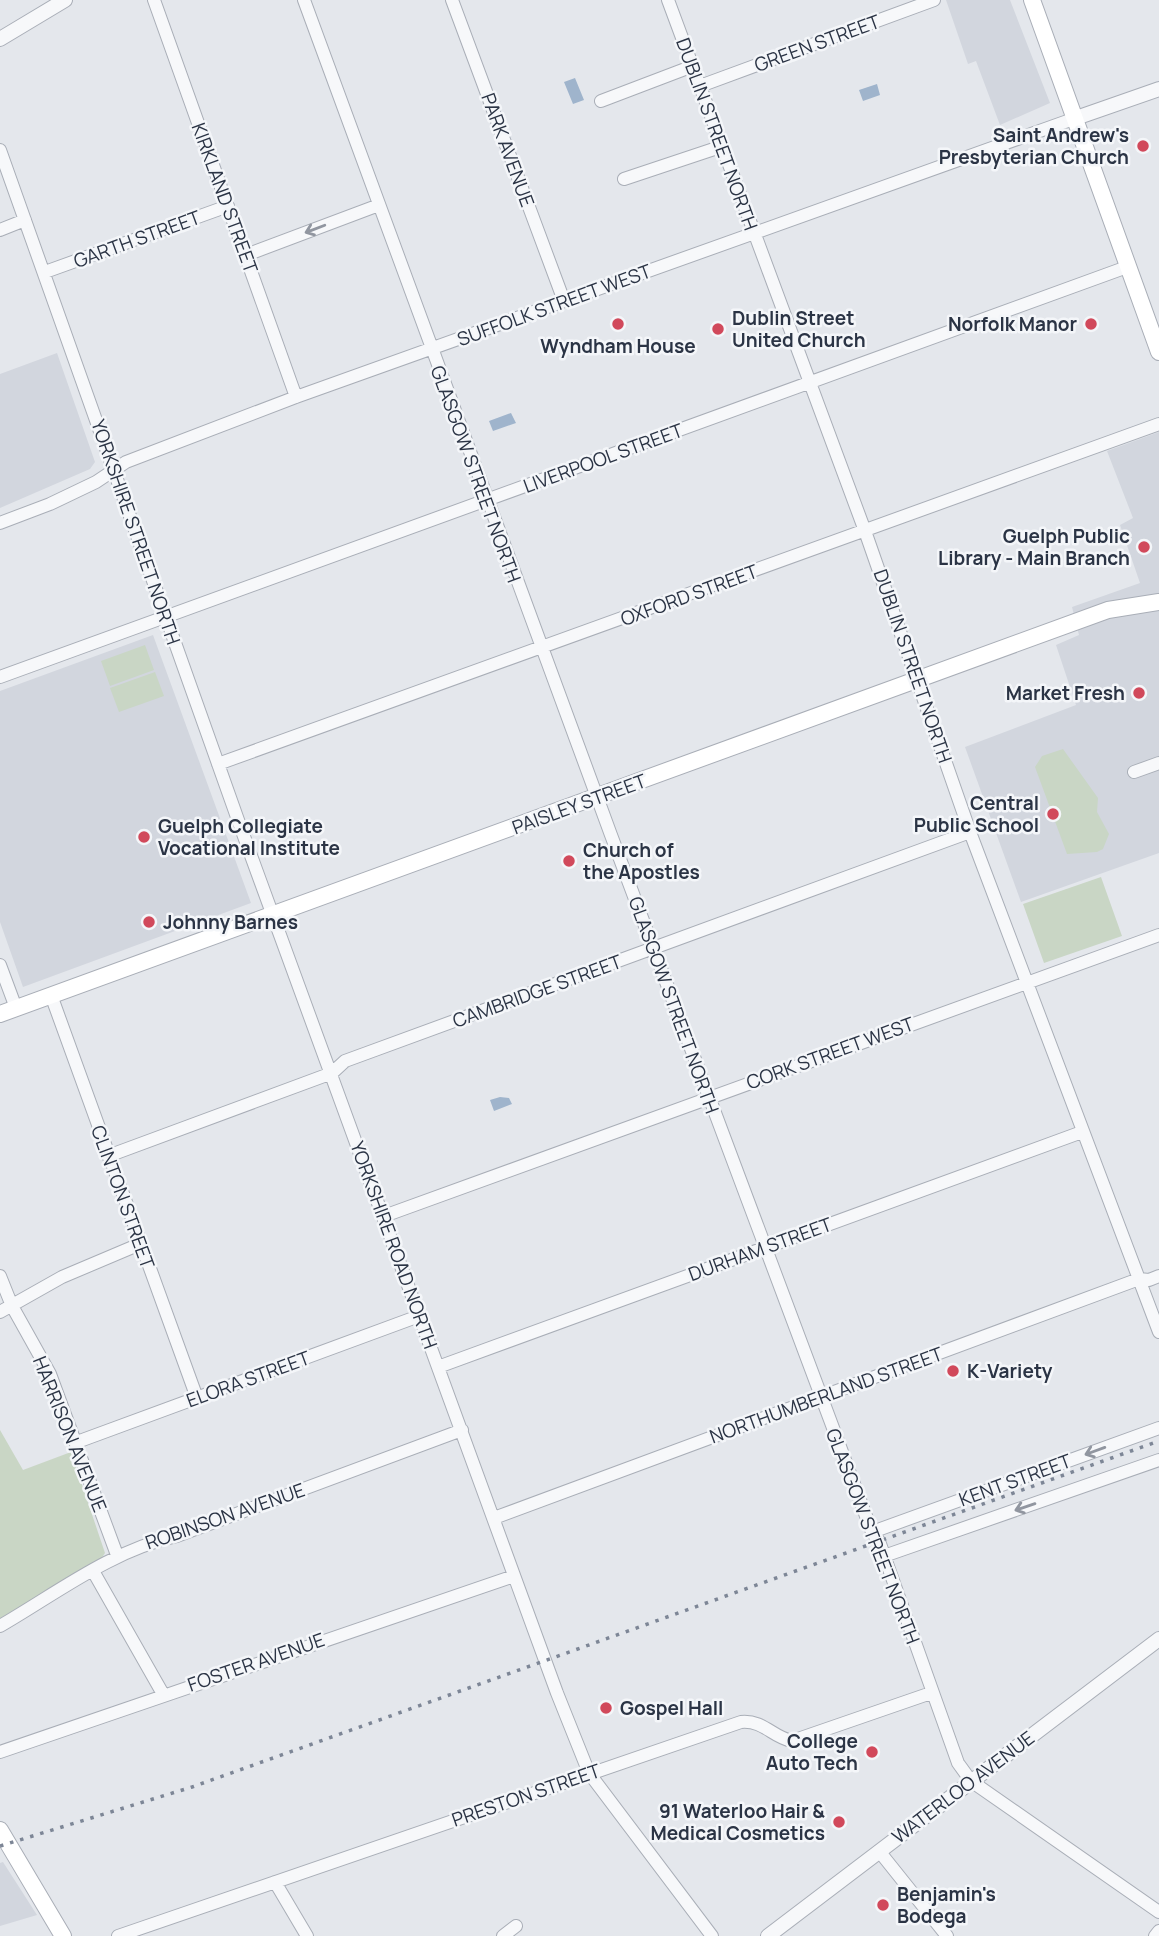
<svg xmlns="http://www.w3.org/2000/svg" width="1159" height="1936" font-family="Manrope,sans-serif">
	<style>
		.built { fill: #d2d6de }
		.green { fill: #c9d6c5 }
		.water { fill: #9fb4cc }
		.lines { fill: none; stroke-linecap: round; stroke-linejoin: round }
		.minor-casing { stroke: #a9aeb7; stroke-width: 14 }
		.tertiary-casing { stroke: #a9aeb7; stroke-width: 16 }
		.secondary-casing { stroke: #a9aeb7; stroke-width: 18 }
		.minor { stroke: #f7f8fa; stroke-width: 12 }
		.tertiary { stroke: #f7f8fa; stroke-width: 14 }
		.secondary { stroke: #fff; stroke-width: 16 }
		.rail { stroke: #7d8696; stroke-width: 3.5; stroke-dasharray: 3.5 7; stroke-linecap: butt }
		.oneway { stroke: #9196a0 }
		.poi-dot { fill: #d1495b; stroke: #f4f6f9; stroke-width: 2.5 }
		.labels { text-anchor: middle; stroke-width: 5; stroke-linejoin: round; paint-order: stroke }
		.street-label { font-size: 19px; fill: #2b3445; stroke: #f4f6f9 }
		.poi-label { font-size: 19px; font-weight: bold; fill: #2b3445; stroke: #f4f6f9; text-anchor: end }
	</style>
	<rect width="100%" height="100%" fill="#e4e7ec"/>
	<!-- built -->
	<path class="built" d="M946 0H1010L1050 103 1000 125 976 61 968 64Z
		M57 353 95 462 90 469 0 508V374Z
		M1159 432V853L1021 902 965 747 1076 705 1056 645 1079 635 1072 607 1140 583 1120 525 1133 518 1107 451Z
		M153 635 251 903 23 987 0 922V691Z
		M3 1862 37 1915 0 1926V1863Z"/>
	<!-- green -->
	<path class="green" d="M145 645 154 670 110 686 101 661Z
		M155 672 164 696 119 712 110 688Z
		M1063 749 1098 798 1097 812 1109 834 1103 849 1097 852 1067 854 1035 767 1042 756Z
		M1101 877 1122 936 1044 963 1023 904Z
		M0 1430 23 1470 71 1452 105 1553 101 1559 0 1619Z"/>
	<!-- water -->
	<path class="water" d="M575 78 584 100 573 104 564 82Z
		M877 84 880 95 863 101 859 90Z
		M511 413 516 423 493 431 489 421Z
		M500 1097 509 1098 512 1104 494 1111 490 1100Z"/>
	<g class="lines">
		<!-- minor casing -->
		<g class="minor-casing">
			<path id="minor" d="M154 0 296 397
				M304 0C491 511 679 1023 872 1532L879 1541 958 1763 971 1781 1159 1912
				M452 0 564 301
				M668 0 865 531 970 832 1159 1332
				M700 86 934 0
				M601 101 693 66
				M0 150 238 820 557 1693 589 1773 712 1936
				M624 179 723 146
				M0 230 25 220
				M246 255 379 205
				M45 272 228 206
				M0 523 50 504 96 482 126 462 296 397 1076 118
				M0 677 1127 267
				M218 764 1159 424
				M1134 772 1159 763
				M0 965 16 1008
				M51 995 197 1398
				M108 1156 332 1073 345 1061 970 832
				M384 1216 1159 935
				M0 1276 12 1306 50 1374 117 1555
				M0 1312 62 1277 140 1244
				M438 1367 1082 1132
				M77 1442 419 1316
				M494 1518 1139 1279 1149 1280 1159 1276
				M872 1532 1159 1428
				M884 1556 1159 1460
				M93 1571 163 1694
				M0 1626C57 1593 112 1550 177 1536L462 1430
				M0 1752 514 1576
				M879 1851 947 1936
				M275 1882 307 1936
				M118 1936 741 1722C764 1720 772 1737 792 1741L931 1693
				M503 1936 516 1926
				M1155 1936 1159 1931"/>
		</g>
		<!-- tertiary casing -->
		<g class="tertiary-casing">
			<path id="tertiary" d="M0 39 65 0
				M1076 118 1159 89
				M768 1936 1159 1639"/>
		</g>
		<!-- secondary casing -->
		<g class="secondary-casing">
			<path id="secondary" d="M1032 0 1159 352
				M0 1014 1108 610 1159 602
				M0 1830 63 1936"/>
		</g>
		<!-- minor -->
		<use href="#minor" class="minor"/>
		<!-- tertiary -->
		<use href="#tertiary" class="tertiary"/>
		<!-- secondary -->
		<use href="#secondary" class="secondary"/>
		<!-- rail -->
		<path class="rail" d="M0 1846 192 1787 1159 1441"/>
	</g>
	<!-- one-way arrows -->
	<defs><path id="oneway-shaft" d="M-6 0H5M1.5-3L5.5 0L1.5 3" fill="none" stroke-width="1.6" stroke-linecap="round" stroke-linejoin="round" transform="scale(1.75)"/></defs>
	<g class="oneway">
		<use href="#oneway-shaft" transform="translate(315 229) rotate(159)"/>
		<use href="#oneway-shaft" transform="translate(1095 1451) rotate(160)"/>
		<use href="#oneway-shaft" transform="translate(1025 1507) rotate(161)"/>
	</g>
	<!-- markers -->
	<g class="poi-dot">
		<circle cx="1143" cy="146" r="7"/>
		<circle cx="618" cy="324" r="7"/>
		<circle cx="1091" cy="324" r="7"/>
		<circle cx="718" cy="329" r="7"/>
		<circle cx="1144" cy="547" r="7"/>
		<circle cx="1139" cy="693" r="7"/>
		<circle cx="1053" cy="814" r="7"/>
		<circle cx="144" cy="837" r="7"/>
		<circle cx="569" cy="861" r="7"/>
		<circle cx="149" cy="922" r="7"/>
		<circle cx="953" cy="1371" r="7"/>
		<circle cx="606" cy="1708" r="7"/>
		<circle cx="872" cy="1752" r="7"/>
		<circle cx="839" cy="1822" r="7"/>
		<circle cx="883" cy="1905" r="7"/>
	</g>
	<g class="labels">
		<!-- street labels -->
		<g class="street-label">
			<text transform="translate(817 43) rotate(-20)" y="7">GREEN STREET</text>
			<text transform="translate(717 134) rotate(70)" y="7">DUBLIN STREET NORTH</text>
			<text transform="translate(508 150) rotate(70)" y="7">PARK AVENUE</text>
			<text transform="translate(225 198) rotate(70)" y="7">KIRKLAND STREET</text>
			<text transform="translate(137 239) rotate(-20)" y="7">GARTH STREET</text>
			<text transform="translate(554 305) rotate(-20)" y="7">SUFFOLK STREET WEST</text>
			<text transform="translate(603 458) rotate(-20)" y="7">LIVERPOOL STREET</text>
			<text transform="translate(476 474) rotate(70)" y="7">GLASGOW STREET NORTH</text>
			<text transform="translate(136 532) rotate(71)" y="7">YORKSHIRE STREET NORTH</text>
			<text transform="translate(689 595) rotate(-20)" y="7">OXFORD STREET</text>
			<text transform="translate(913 666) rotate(71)" y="7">DUBLIN STREET NORTH</text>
			<text transform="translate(579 804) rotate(-20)" y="7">PAISLEY STREET</text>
			<text transform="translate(537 991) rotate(-20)" y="7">CAMBRIDGE STREET</text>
			<text transform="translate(674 1005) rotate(70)" y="7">GLASGOW STREET NORTH</text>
			<text transform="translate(830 1053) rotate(-20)" y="7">CORK STREET WEST</text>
			<text transform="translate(123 1197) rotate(70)" y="7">CLINTON STREET</text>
			<text transform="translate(394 1245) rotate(70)" y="7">YORKSHIRE ROAD NORTH</text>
			<text transform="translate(760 1249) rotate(-20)" y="7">DURHAM STREET</text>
			<text transform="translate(248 1379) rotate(-20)" y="7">ELORA STREET</text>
			<text transform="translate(826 1395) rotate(-20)" y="7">NORTHUMBERLAND STREET</text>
			<text transform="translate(70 1434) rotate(68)" y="7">HARRISON AVENUE</text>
			<text transform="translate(1015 1480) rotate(-20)" y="7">KENT STREET</text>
			<text transform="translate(225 1516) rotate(-19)" y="7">ROBINSON AVENUE</text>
			<text transform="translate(873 1536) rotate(69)" y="7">GLASGOW STREET NORTH</text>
			<text transform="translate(256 1662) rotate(-19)" y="7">FOSTER AVENUE</text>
			<text transform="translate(963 1787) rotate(-37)" y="7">WATERLOO AVENUE</text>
			<text transform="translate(526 1795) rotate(-19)" y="7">PRESTON STREET</text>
		</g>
		<!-- poi labels -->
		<g class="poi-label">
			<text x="1129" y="142">Saint Andrew's<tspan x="1129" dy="22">Presbyterian Church</tspan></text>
			<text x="732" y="325" text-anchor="start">Dublin Street<tspan x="732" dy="22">United Church</tspan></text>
			<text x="1077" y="331">Norfolk Manor</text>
			<text x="618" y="353" text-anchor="middle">Wyndham House</text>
			<text x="1130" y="543">Guelph Public<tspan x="1130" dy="22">Library - Main Branch</tspan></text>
			<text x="1125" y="700">Market Fresh</text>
			<text x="1039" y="810">Central<tspan x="1039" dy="22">Public School</tspan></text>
			<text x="158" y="833" text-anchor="start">Guelph Collegiate<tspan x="158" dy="22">Vocational Institute</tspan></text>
			<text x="583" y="857" text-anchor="start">Church of<tspan x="583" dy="22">the Apostles</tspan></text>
			<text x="163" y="929" text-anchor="start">Johnny Barnes</text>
			<text x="967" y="1378" text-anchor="start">K-Variety</text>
			<text x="620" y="1715" text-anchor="start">Gospel Hall</text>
			<text x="858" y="1748">College<tspan x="858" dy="22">Auto Tech</tspan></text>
			<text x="825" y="1818">91 Waterloo Hair &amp;<tspan x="825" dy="22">Medical Cosmetics</tspan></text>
			<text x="897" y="1901" text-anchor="start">Benjamin's<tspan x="897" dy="22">Bodega</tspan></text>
		</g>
	</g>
</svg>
